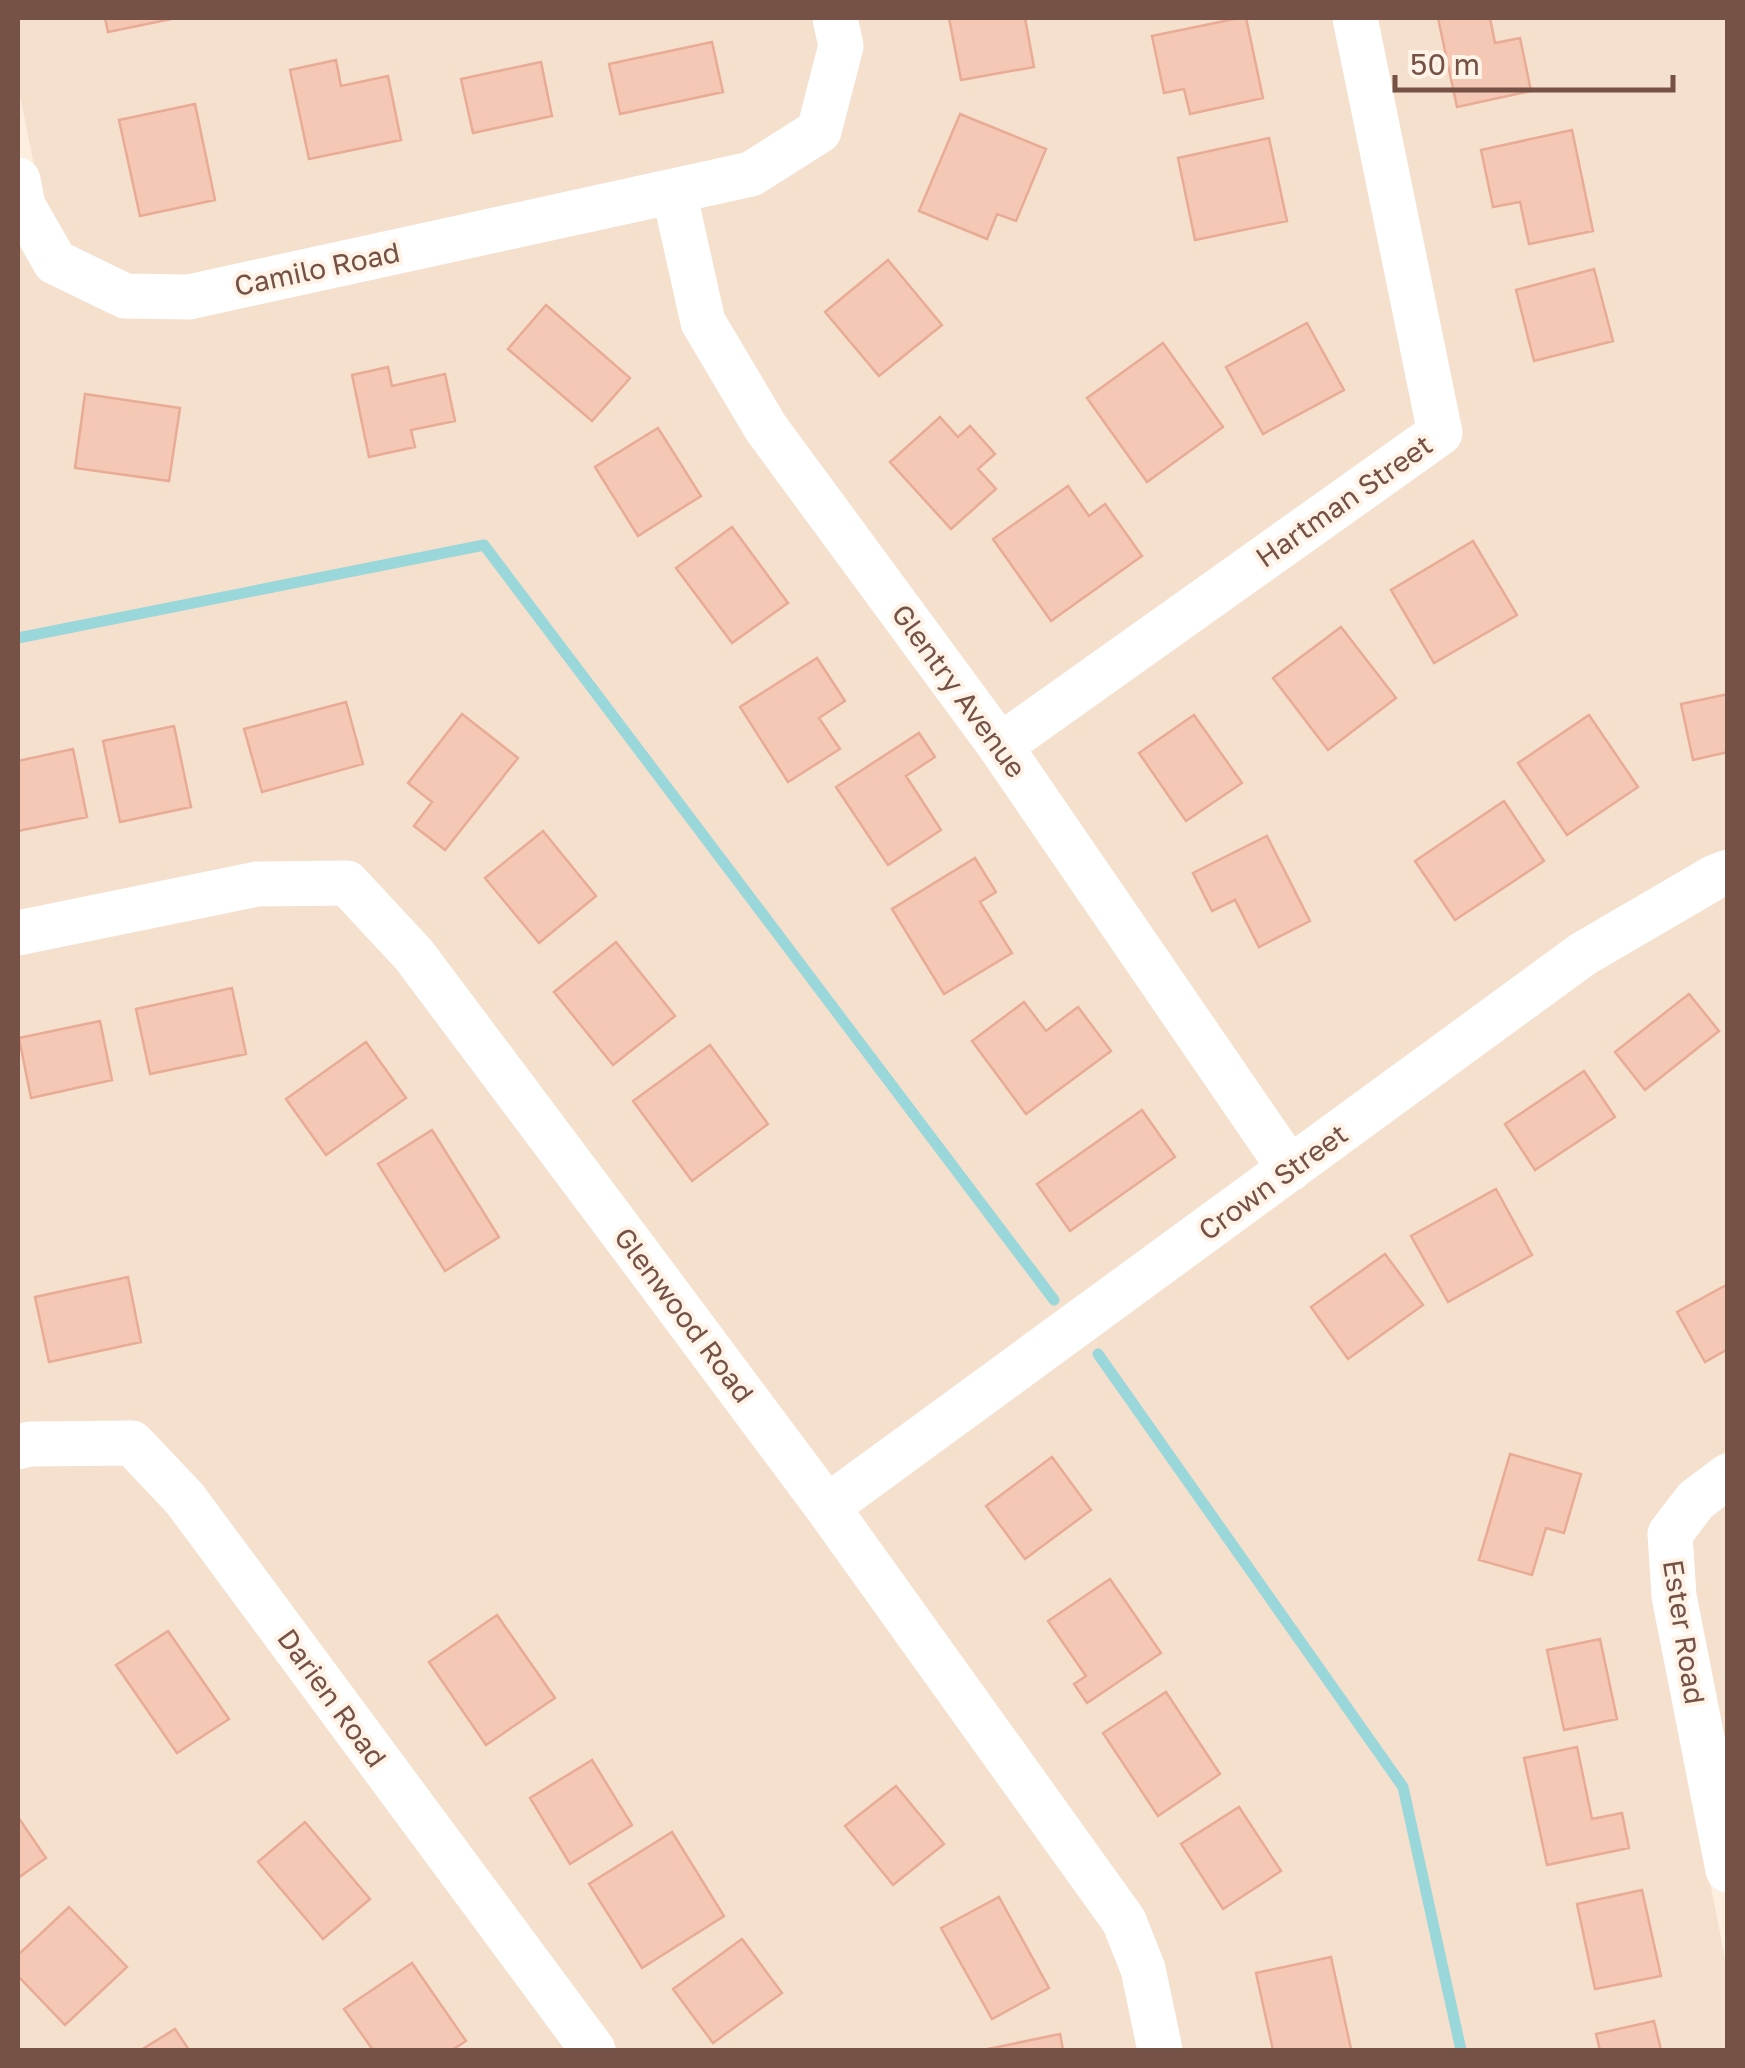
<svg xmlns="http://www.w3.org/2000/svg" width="1745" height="2068" font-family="'Golos Text',sans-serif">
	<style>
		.residential { fill: #f5dfcd }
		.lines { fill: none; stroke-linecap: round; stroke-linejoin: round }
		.stream { stroke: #99d7da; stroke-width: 11 }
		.building { fill: #f4c8b5; stroke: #e8ab95; stroke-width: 2.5 }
		.minor { stroke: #fff; stroke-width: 45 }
		.labels { text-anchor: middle; stroke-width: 8; stroke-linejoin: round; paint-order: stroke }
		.street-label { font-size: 28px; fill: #755146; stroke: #fff3e7 }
	</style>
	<rect width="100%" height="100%" fill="#fdeedf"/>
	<!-- residential -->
	<path class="residential" d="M18 18H815L821 44 803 116 743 154 186 276 128 274 67 246 41 199 18 86Z
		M854 18H1336L1418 421 1004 717 781 416 721 314 697 209 762 194Z
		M1375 18H1727V850L1705 857 1294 1140 1028 752 1451 450Z
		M660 217 985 758 1262 1163 831 1478 360 868 18 911V234L189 318Z
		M1727 895V1450L1685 1482 1655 1600 1727 1969V2050H1179L856 1512 1594 972Z
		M259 905H340L401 970 812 1519 1108 1931 1125 1975 1140 2050H618L199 1486 18 1425V955Z
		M33 1465H125L171 1513 569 2050H18V1469Z
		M1727 1502V1772L1693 1595 1690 1542 1709 1516Z"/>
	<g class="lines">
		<!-- stream -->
		<path class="stream" d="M18 638 484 545 1054 1300
			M1098 1354 1403 1787 1461 2050"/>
	</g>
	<!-- building -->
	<path class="building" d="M105 18H176L108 32Z
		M949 18H1025L1034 67 961 80Z
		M1239 18H1246L1263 98 1190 114 1184 89 1164 93 1152 36Z
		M1438 18H1490L1495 43 1520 38 1531 91 1457 107Z
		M712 42 723 92 620 114 609 64Z
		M336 60 341 86 388 76 401 140 309 159 290 70Z
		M541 62 552 116 473 133 461 79Z
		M195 104 215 200 140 216 119 120Z
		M960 114 1046 149 1016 221 997 214 987 239 919 211Z
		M1572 130 1593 231 1529 244 1520 202 1493 207 1481 150Z
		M1269 138 1287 221 1195 240 1178 158Z
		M888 260 942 325 879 376 825 312Z
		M1594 269 1613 341 1534 361 1516 290Z
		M546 305 630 378 592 421 508 349Z
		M1307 323 1344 390 1263 434 1226 367Z
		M1163 343 1223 427 1147 482 1087 398Z
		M388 367 392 386 445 374 455 421 411 430 415 447 369 457 352 375Z
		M85 394 180 408 169 481 75 468Z
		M940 417 958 437 970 426 995 454 978 469 996 489 951 529 890 462Z
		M658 428 701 496 638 536 595 467Z
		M1068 486 1089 516 1105 504 1142 556 1051 621 993 539Z
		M732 527 788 603 732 643 676 568Z
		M1473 541 1517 615 1434 663 1391 590Z
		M1341 627 1396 698 1328 750 1273 678Z
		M817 658 845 701 819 718 840 749 788 782 740 707Z
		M1728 694V752L1693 760 1681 704Z
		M346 702 363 764 262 792 244 729Z
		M462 714 518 758 445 850 414 826 432 802 408 783Z
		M1194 715 1242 783 1186 821 1139 753Z
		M1589 715 1638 787 1567 835 1518 763Z
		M174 726 191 807 120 822 103 741Z
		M919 733 935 757 906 776 941 830 888 865 836 787Z
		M73 749 87 817 18 831V761Z
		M1504 801 1544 861 1455 920 1415 861Z
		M543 831 596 896 539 943 485 878Z
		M1267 836 1310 921 1259 947 1235 900 1212 911 1193 873Z
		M975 858 996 892 980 902 1012 953 944 994 892 909Z
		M616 942 675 1016 613 1065 554 992Z
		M232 988 246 1054 150 1074 136 1009Z
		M1689 994 1719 1031 1645 1090 1615 1052Z
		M1024 1002 1046 1031 1078 1007 1111 1051 1026 1114 972 1041Z
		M100 1021 112 1080 31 1098 19 1038Z
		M366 1042 406 1098 326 1155 286 1099Z
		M710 1045 768 1124 692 1181 633 1101Z
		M1584 1071 1615 1117 1535 1170 1505 1124Z
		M1142 1110 1175 1157 1070 1231 1037 1184Z
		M432 1130 499 1237 445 1271 378 1164Z
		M1496 1189 1532 1255 1448 1302 1411 1236Z
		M1385 1254 1423 1305 1348 1359 1311 1307Z
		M128 1277 141 1342 49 1362 35 1297Z
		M1728 1284V1349L1705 1362 1677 1312Z
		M1510 1454 1581 1474 1564 1533 1546 1528 1532 1575 1479 1560Z
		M1052 1457 1091 1510 1025 1559 986 1506Z
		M1110 1579 1161 1653 1087 1703 1074 1684 1086 1676 1048 1621Z
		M497 1615 555 1698 486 1745 429 1662Z
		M168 1631 229 1719 177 1753 116 1665Z
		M1600 1639 1617 1719 1564 1730 1547 1650Z
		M1166 1692 1220 1774 1158 1816 1103 1733Z
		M1577 1747 1592 1819 1622 1813 1629 1848 1547 1865 1524 1758Z
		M592 1760 632 1825 570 1864 530 1798Z
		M896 1786 944 1844 893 1885 845 1826Z
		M1239 1807 1281 1871 1223 1909 1181 1844Z
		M18 1817 46 1858 18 1878Z
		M305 1822 370 1899 323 1939 258 1862Z
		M672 1832 724 1916 642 1968 589 1884Z
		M1642 1890 1661 1976 1595 1989 1577 1904Z
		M999 1897 1049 1988 992 2019 941 1928Z
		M69 1907 127 1967 65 2025 18 1976V1955Z
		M742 1939 782 1993 713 2043 673 1989Z
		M1331 1957 1351 2049 1273 2050 1256 1973Z
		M412 1963 466 2041 452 2050H373L344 2009Z
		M1654 2021 1661 2050H1600L1596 2034Z
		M175 2029 189 2050H141Z
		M1060 2034 1063 2050H983Z"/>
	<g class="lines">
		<!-- minor -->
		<path class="minor" d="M18 180 23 206 55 262 125 296 189 297 751 174 819 131 841 46 835 18
			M674 192 703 322 766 428 1000 746 1290 1169
			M1000 746 1440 433 1355 18
			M18 933 257 884 347 883 414 955 639 1255 827 1507 1124 1921 1143 1969 1160 2050
			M18 1447 30 1444 132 1443 185 1499 593 2050
			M1728 1476 1696 1500 1670 1534 1674 1596 1728 1870
			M827 1507 1583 954 1715 877 1728 872"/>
	</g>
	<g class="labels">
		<!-- street labels -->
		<g class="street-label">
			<text transform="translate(317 269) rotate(-12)" y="10">Camilo Road</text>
			<text transform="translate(1344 501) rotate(-35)" y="10">Hartman Street</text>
			<text transform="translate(959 691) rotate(54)" y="10">Glentry Avenue</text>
			<text transform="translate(1273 1182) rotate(-36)" y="10">Crown Street</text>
			<text transform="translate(684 1315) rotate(53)" y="10">Glenwood Road</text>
			<text transform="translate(1684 1632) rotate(81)" y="10">Ester Road</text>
			<text transform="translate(332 1698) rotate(54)" y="10">Darien Road</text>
		</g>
	</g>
	<!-- border -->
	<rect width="1745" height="2068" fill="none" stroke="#755146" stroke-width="40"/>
	<!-- scale -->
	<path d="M1395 75v15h278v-15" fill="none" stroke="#755146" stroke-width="5"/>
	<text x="1410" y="75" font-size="30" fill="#755146" stroke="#fff3e7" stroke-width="8" paint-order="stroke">50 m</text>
</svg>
